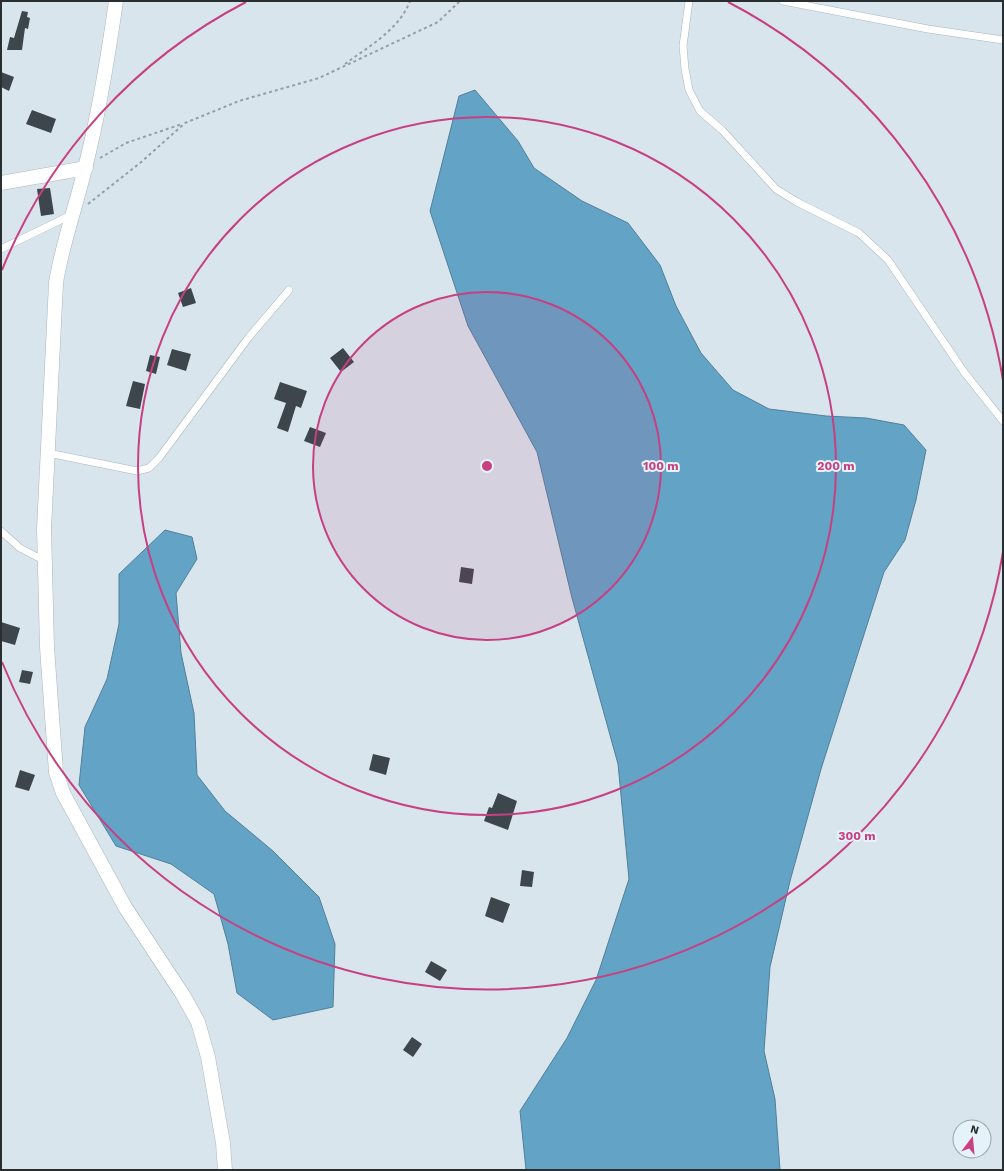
<svg xmlns="http://www.w3.org/2000/svg" width="1004" height="1171" font-family="'Work Sans',sans-serif">
	<style>
		.water { fill: #63a3c5; stroke: #528099 }
		.building { fill: #3d464c }
		.lines { fill: none; stroke-linecap: round; stroke-linejoin: round }
		.service-casing { stroke: #abb6bd; stroke-width: 8 }
		.minor-casing { stroke: #abb6bd; stroke-width: 15 }
		.path { stroke: #959ea3; stroke-width: 2; stroke-dasharray: 3 3; stroke-linecap: butt }
		.service { stroke: #fff; stroke-width: 7 }
		.minor { stroke: #fff; stroke-width: 14 }
		.ring { fill: none; stroke: #c74081; stroke-width: 2 }
		.centre { fill: #c74081; stroke: #e6f2f9; stroke-width: 2 }
		.ring-label { font-size: 12px; text-anchor: middle; font-weight: bold; fill: #c74081; stroke: #e6f2f9; stroke-width: 4; stroke-linejoin: round; paint-order: stroke }
	</style>
	<rect width="100%" height="100%" fill="#d9e5ec"/>
	<!-- water -->
	<path class="water" d="M475 90 518 141 534 168 582 201 628 223 660 265 676 306 701 353 733 390 769 409 826 416 866 418 904 425 926 450 916 500 905 540 884 572 821 769 790 881 770 967 764 1051 775 1099 780 1170H526L520 1111 567 1038 596 980 629 879 618 764 572 598 537 452 468 326 430 211 459 96Z
		M165 530 192 537 197 559 176 593 181 653 194 713 197 775 225 811 273 851 319 897 335 944 333 1007 273 1020 237 993 228 944 214 894 171 864 116 846 79 785 85 727 107 679 119 624V574Z"/>
	<!-- building -->
	<path class="building" d="M22 11 28 12 27 17 30 18 28 29 25 28 22 50H7L10 37 14 38Z
		M1 72 14 77 9 91 1 87Z
		M32 110 56 119 51 133 26 124Z
		M50 188 54 214 41 216 37 189Z
		M191 288 196 303 183 307 178 293Z
		M343 348 354 362 341 372 330 358Z
		M172 349 191 354 186 371 167 365Z
		M150 355 160 357 156 374 146 371Z
		M133 381 145 384 140 409 126 406Z
		M280 382 307 391 301 408 296 406 288 432 277 428 286 403 274 399Z
		M310 427 326 433 320 447 304 441Z
		M461 567 474 569 472 584 459 582Z
		M1 622 20 628 15 645 1 641Z
		M22 670 33 672 30 684 19 682Z
		M373 754 390 758 386 775 369 770Z
		M20 770 35 775 29 791 15 787Z
		M498 793 517 801 508 830 484 821 489 807 492 808Z
		M522 870 534 872 532 887 520 886Z
		M491 897 510 904 503 923 485 916Z
		M431 961 447 970 440 981 425 972Z
		M412 1037 422 1044 413 1057 403 1050Z"/>
	<g class="lines">
		<!-- service casing -->
		<g class="service-casing">
			<path id="service" d="M689 1 683 46 685 69 689 90 700 111 722 130 776 189 797 202 859 233 888 260 964 372 1003 421
				M783 1 928 29 1003 40
				M1 249 71 215
				M48 453 137 471 149 468 159 458 249 337 289 290
				M1 531 20 548 45 561"/>
		</g>
		<!-- minor casing -->
		<g class="minor-casing">
			<path id="minor" d="M116 1C108 57 99 114 85 168 76 207 62 244 56 283L44 529 47 647 56 772 63 793 125 907 183 995 198 1022 208 1057 223 1143 225 1170
				M1 183 86 168"/>
		</g>
		<!-- path -->
		<path class="path" d="M345 64C369 46 399 30 410 1
			M100 158 126 143 182 124
			M88 204 140 163 185 123 239 101 319 78 438 22 460 1"/>
		<!-- service -->
		<use href="#service" class="service"/>
		<!-- minor -->
		<use href="#minor" class="minor"/>
	</g>
	<!-- distance rings -->
	<circle cx="487" cy="466" r="174" fill="#c74081" fill-opacity=".12"/>
	<g class="ring">
		<circle cx="487" cy="466" r="174"/>
		<circle cx="487" cy="466" r="349"/>
		<path d="M1003 552A523 523 0 0 1 2 662M2 270A523 523 0 0 1 246 2M728 2A523 523 0 0 1 1003 380"/>
	</g>
	<circle cx="487" cy="466" r="6" class="centre"/>
	<g class="ring-label">
		<text x="661" y="470">100 m</text>
		<text x="836" y="470">200 m</text>
		<text x="857" y="840">300 m</text>
	</g>
	<!-- border -->
	<rect width="1004" height="1171" fill="none" stroke="#292e31" stroke-width="4"/>
	<!-- north arrow -->
	<g transform="translate(972 1139) rotate(16)"><circle r="19" fill="#e6f2f9" stroke="#9aa4a9"/>
	<path d="M0-3L7 15L0 10L-7 15Z" fill="#c74081"/>
	<text y="-6" font-size="11" font-weight="bold" text-anchor="middle" fill="#292e31">N</text>
	</g>
</svg>
